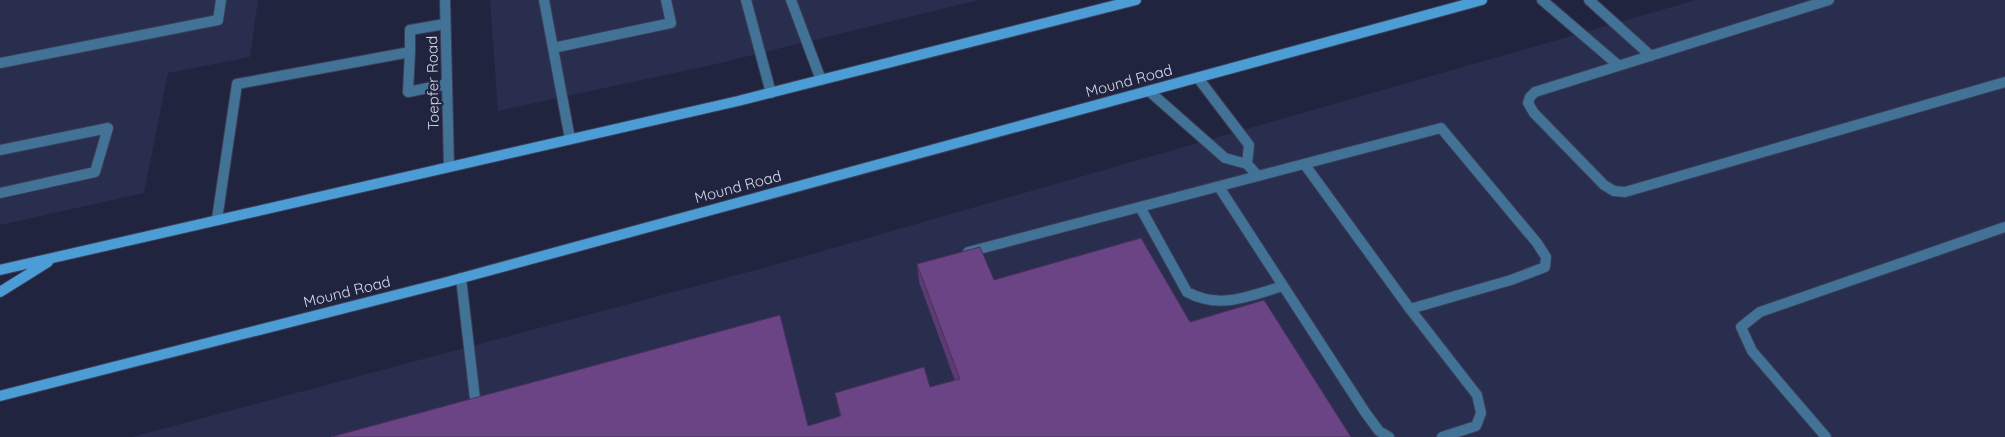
<svg xmlns="http://www.w3.org/2000/svg" width="2005" height="437" font-family="Quicksand,sans-serif">
	<style>
		.built { fill: #292d4e }
		.lines { fill: none; stroke-linecap: round; stroke-linejoin: round }
		.service-casing { stroke: #3b3e57; stroke-width: 12 }
		.tertiary-casing { stroke: #3b3e57; stroke-width: 12 }
		.secondary-casing { stroke: #3b3e57; stroke-width: 12 }
		.service { stroke: #427296; stroke-width: 10 }
		.tertiary { stroke: #427296; stroke-width: 10 }
		.secondary { stroke: #4c9dd5; stroke-width: 10 }
		.wall { fill: #5c3a72 }
		.building { fill: #6b4485; stroke: #4b305d }
		.labels { text-anchor: middle; stroke-width: 4.5; stroke-linejoin: round; paint-order: stroke }
		.street-label { font-size: 15px; fill: #d8dbed; stroke: #21243f }
	</style>
	<rect width="100%" height="100%" fill="#21243f"/>
	<!-- built -->
	<path class="built" d="M0 0H258L250 57 168 73 144 193 0 225Z
		M490 0H979L716 64 498 111Z
		M1696 0H2005V437H132L763 268Z"/>
	<g class="lines">
		<!-- service casing -->
		<g class="service-casing">
			<path id="service" d="M544 0 570 139
				M746 0 771 93
				M791 0 821 80
				M1542 0 1618 65
				M1589 0 1651 56
				M1829 0 1535 92 1530 97 1528 103 1534 113 1604 185 1614 191 1625 192 2005 82
				M553 48 671 23 666 0
				M410 52 408 92 447 84
				M0 63 218 20 221 0
				M1198 78 1249 145 1247 164
				M1149 91 1225 158 1247 164 1258 176
				M0 150 108 128 95 172 0 193
				M1305 165 1410 309 1477 395 1481 413 1476 426 1442 437
				M1219 187 1365 412 1379 431 1389 437
				M1140 207 1187 292C1220 310 1249 296 1283 286
				M217 219 237 84 410 52V30L445 24
				M968 252 1441 128 1537 243 1546 257 1545 267 1511 280 1410 309
				M461 278 475 399
				M1826 437 1752 351 1741 327 1760 312 2005 227"/>
		</g>
		<!-- tertiary casing -->
		<g class="tertiary-casing">
			<path id="tertiary" d="M445 0 449 166"/>
		</g>
		<!-- secondary casing -->
		<g class="secondary-casing">
			<path id="secondary" d="M0 270 738 101 1136 0
				M0 292 48 262
				M0 396 447 282 1482 0"/>
		</g>
		<!-- service -->
		<use href="#service" class="service"/>
		<!-- tertiary -->
		<use href="#tertiary" class="tertiary"/>
		<!-- secondary -->
		<use href="#secondary" class="secondary"/>
	</g>
	<!-- wall -->
	<path class="wall" d="M917 264 1190 322 1351 437 808 426 840 416 835 393 930 387 955 381 919 282Z"/>
	<!-- building -->
	<path class="building" d="M1141 238 1190 322 1264 300 1351 437H331L780 315 808 426 841 416 835 393 924 367 930 387 960 379 917 264 980 247 994 280Z"/>
	<g class="labels">
		<!-- street labels -->
		<g class="street-label">
			<text transform="translate(1129 81) rotate(-15)" y="5">Mound Road</text>
			<text transform="translate(433 83) rotate(-91)" y="5">Toepfer Road</text>
			<text transform="translate(738 187) rotate(-15)" y="5">Mound Road</text>
			<text transform="translate(347 292) rotate(-14)" y="5">Mound Road</text>
		</g>
	</g>
</svg>
